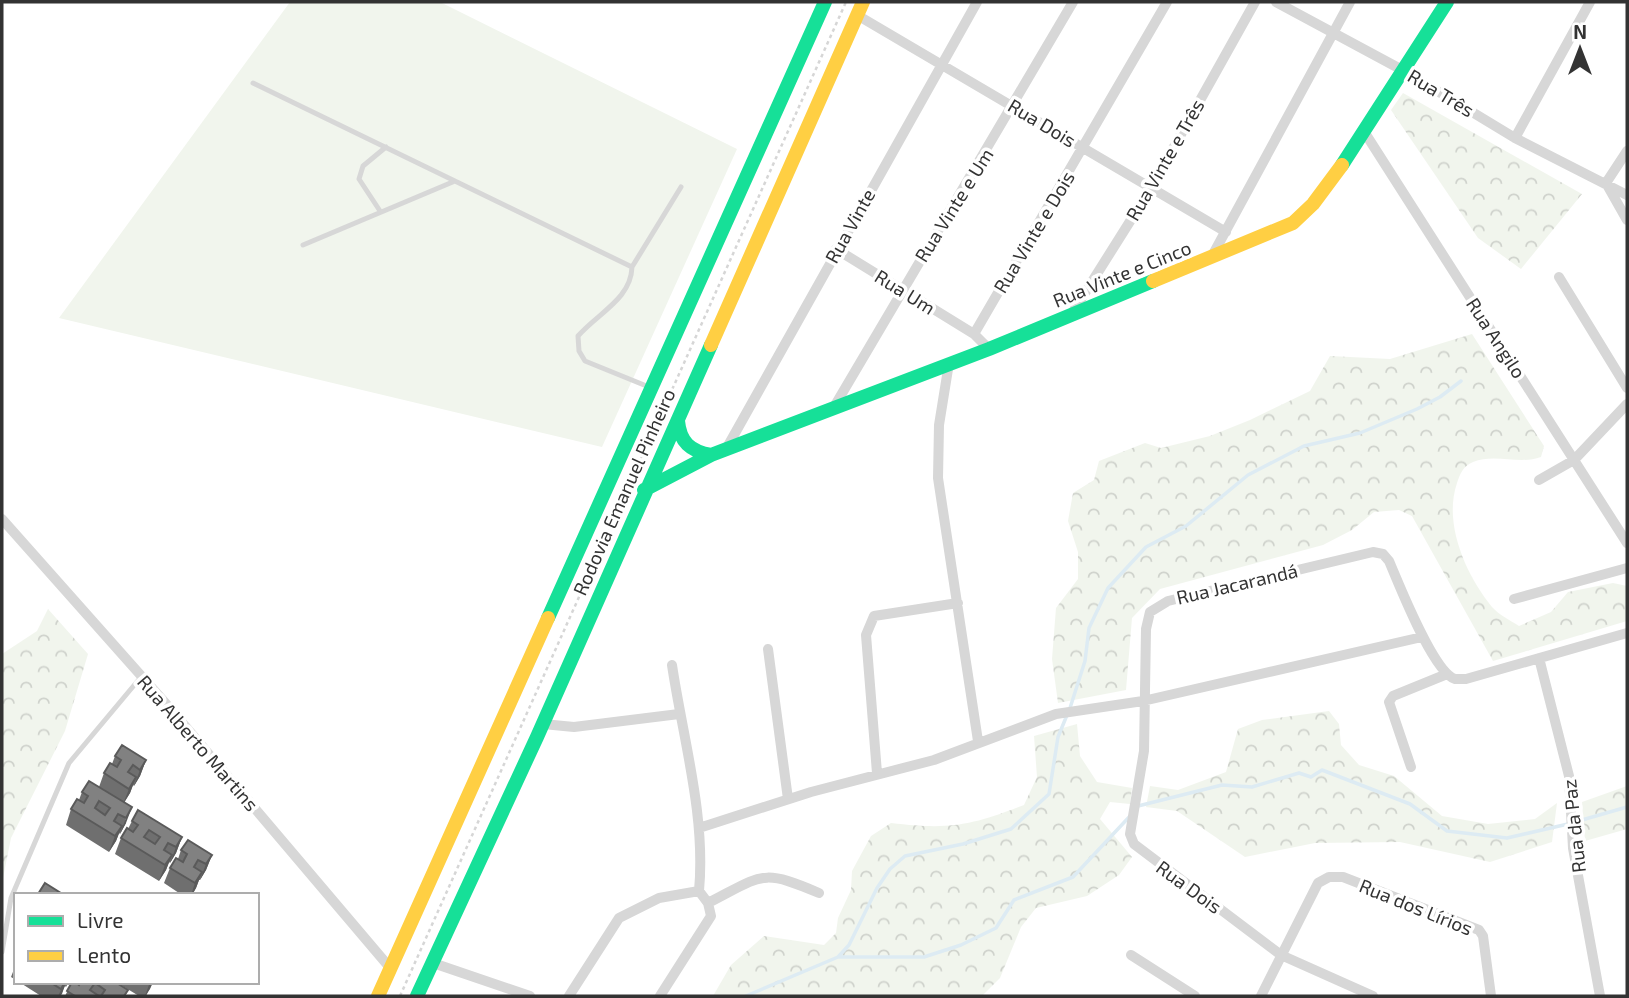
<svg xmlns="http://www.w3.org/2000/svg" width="1629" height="998" font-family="'Exo 2',sans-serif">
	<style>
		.grass { fill: #f1f5ed }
		.forest { fill: url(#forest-crowns) }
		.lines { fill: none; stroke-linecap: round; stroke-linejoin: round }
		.stream { stroke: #ddebf3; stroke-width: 3.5 }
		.path { stroke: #d6d6d6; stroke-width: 2.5; stroke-dasharray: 3.5 3.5; stroke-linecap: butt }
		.lane { stroke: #d7d7d7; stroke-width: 5 }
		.street { stroke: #d7d7d7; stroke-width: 10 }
		.fast { stroke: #16e098; stroke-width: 14 }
		.slow { stroke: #ffcf43; stroke-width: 14 }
		.wall { fill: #6f6f6f }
		.shaded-wall { fill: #5a5a5a }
		.building { fill: #818181; stroke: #5a5a5a; stroke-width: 2; fill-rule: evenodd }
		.labels { text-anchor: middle; stroke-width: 7; stroke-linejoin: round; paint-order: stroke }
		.street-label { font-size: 19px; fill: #333; stroke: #fff }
	</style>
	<defs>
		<pattern id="forest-crowns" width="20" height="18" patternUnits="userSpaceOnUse" patternTransform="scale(1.75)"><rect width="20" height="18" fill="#f1f5ed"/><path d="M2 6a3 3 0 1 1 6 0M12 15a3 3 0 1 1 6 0" fill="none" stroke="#cfd2cc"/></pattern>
	</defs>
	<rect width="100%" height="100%" fill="#fff"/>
	<!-- grass -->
	<path class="grass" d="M290 2H440L737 149 602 447 59 318Z"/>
	<!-- forest -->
	<path class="forest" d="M1403 93 1582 194 1521 269 1478 238 1391 110Z
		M1472 334 1544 446 1541 457C1519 465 1495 453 1473 462 1463 466 1460 474 1457 483 1443 524 1466 575 1492 607 1499 615 1510 620 1519 626L1551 612 1568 592 1613 583 1627 586V621L1493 661 1412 516 1399 510 1374 512 1352 530 1323 545 1160 589 1132 618 1126 690 1058 703 1052 659 1056 608 1078 579V552L1068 521 1073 493 1094 480 1099 461 1145 443 1161 448 1210 436 1250 420 1310 391 1330 356 1390 359Z
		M48 609 88 654 65 731 11 838 2 883V654L37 631Z
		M1329 711 1339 724 1341 745 1359 765 1394 776 1442 816 1488 824 1535 819 1557 803 1552 842 1490 862 1400 842 1315 843 1245 857 1177 811 1146 807 1150 786 1178 790 1226 772 1238 729 1262 720Z
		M1077 724 1080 756 1097 782 1132 788 1130 804 1110 802 1100 819 1132 857 1119 875 1087 896 1036 908 1021 927 1000 978 982 996H713L731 965 764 936 824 945 836 933 838 918 851 890 852 871 871 836 891 823C949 830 970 826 1024 805L1037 777 1034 736Z
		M1627 786V829L1585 841 1582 802Z"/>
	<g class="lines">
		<!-- stream -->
		<path class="stream" d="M1070 708 1085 661 1089 628 1108 588 1146 547 1186 526 1248 475 1304 446 1360 433 1417 409 1440 397 1461 381
			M1138 806 1222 785 1252 787 1299 773 1311 777 1322 770 1410 804 1447 831 1507 838 1568 824
			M1575 822 1627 807
			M838 957 849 945 877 888 890 869 905 856 963 844 1011 829 1049 794 1058 737 1067 715
			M746 996 838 957H924L961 945 996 928 1014 900 1073 877 1131 815"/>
		<!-- path -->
		<path class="path" d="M400 996 846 2"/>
		<!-- lane -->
		<path class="lane" d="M253 83 632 267C631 299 598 313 578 336L579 351 585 361 649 387
			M380 211 359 179 363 166 386 147
			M303 245 455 181
			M632 267 681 187
			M2 952 11 898 69 763 141 677"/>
		<!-- street -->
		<path class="street" d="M1276 2 1406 72 1515 138 1627 195
			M857 15 1226 232
			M1365 133 1627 543
			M1515 138 1590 2
			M1627 151 1606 183 1627 220
			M836 249 974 334
			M1211 258 1350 2
			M1559 277 1627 388
			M1071 315 1151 188 1255 2
			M989 349 974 334 1167 2
			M949 363 939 425 938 478 978 741
			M834 407 1073 2
			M725 451 977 2
			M1539 480 1574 460 1627 404
			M2 519 168 706 391 969
			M1514 599 1627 568
			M768 649 788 799
			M1539 658 1569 776 1573 848 1600 996
			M672 665C683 739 706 816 699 891
			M543 724 574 727 679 714
			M1411 767 1389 702 1393 696 1447 674
			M877 773 866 635 874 616 958 603
			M699 828 811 792 934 760 1056 714 1143 701 1422 637
			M708 903C763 875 760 868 819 893
			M1131 955 1195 996
			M433 963 530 996
			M569 996 619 918 659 898 699 891
			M660 996 711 916 708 903 699 891
			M1261 996 1318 883 1329 877H1343L1479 930 1483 936 1491 996
			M1373 996 1281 955 1134 844 1130 834 1144 751 1146 629 1150 612 1168 601 1373 552 1383 554 1389 561C1399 584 1433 672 1455 679 1456 679 1465 679 1466 679L1627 633"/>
		<!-- fast -->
		<path class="fast" d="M1342 165 1447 2
			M678 421C680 442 690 451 711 455
			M644 490 711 455 989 349 1153 281
			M548 618 825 2
			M417 996 537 737 711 345"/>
		<!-- slow -->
		<path class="slow" d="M1153 281 1293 223 1313 204 1342 165
			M711 345 863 2
			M378 996 548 618"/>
	</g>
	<!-- wall -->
	<path class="wall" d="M115 756 146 760 140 776 134 786 133 785 130 793 124 803 126 823 120 834 119 833 116 841 109 852 66 825 71 809 79 800 82 792 99 787 104 773 112 764Z
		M132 821 182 837 176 853 170 863 169 862 166 870 159 881 115 854 121 838 128 829Z
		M181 850 212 855 206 870 200 880H199L196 888 192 895H182L164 883 170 868 178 859Z
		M16 964V980L11 977Z
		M19 982H69L66 987 65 986 60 996H41Z
		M72 982H115L128 990 125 996H65Z
		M116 982H153L146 996H139Z"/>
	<!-- shaded-wall -->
	<path class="shaded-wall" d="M146 760 140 776 134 786 140 770Z
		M136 777 130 793 123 804 129 789Z
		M132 807 126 823 120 834 126 818Z
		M122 826 116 841 109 852 115 836Z
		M182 837 176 853 170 863 176 847Z
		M172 855 166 870 159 881 165 865Z
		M212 855 206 870 200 880 206 864Z
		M202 872 196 888 192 895H191L195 883Z
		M65 982H66L62 994 60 996H58Z
		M150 982H153L150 989 145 996Z"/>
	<!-- building -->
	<path class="building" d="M122 745 146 760 140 770 133 765 128 772 136 777 129 789 104 773 110 763 117 767 121 760 115 756Z
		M89 781 132 807 126 818 118 814 114 821 122 826 115 836 71 809 77 799 84 803 88 796 82 792ZM99 801 110 808 105 815 95 808Z
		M138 810 182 837 176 847 168 843 164 850 172 855 165 865 121 838 127 828 133 832 138 825 132 821ZM149 830 160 837 155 844 144 837Z
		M188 840 212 855 206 864 198 860 194 867 202 872 195 883 170 868 176 858 183 862 187 854 181 850Z
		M45 883 64 895H40L38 894Z
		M50 982H65L61 989Z
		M72 982H75L79 985 81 982H115L128 990 124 996H101L105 990 95 983 90 990 99 996H75L67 991Z"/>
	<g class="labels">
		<!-- street labels -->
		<g class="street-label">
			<text transform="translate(1441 93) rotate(31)" y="7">Rua Três</text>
			<text transform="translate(1042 123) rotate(31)" y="7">Rua Dois</text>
			<text transform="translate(1165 160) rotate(-60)" y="7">Rua Vinte e Três</text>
			<text transform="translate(954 205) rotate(-58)" y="7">Rua Vinte e Um</text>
			<text transform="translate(850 226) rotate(-61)" y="7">Rua Vinte</text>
			<text transform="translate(1034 232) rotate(-59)" y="7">Rua Vinte e Dois</text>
			<text transform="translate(1122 274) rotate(-22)" y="7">Rua Vinte e Cinco</text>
			<text transform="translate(905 292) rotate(32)" y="7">Rua Um</text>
			<text transform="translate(1496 338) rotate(57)" y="7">Rua Angilo</text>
			<text transform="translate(624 492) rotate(-66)" y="7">Rodovia Emanuel Pinheiro</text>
			<text transform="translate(1237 584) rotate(-13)" y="7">Rua Jacarandá</text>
			<text transform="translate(198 743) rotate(49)" y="7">Rua Alberto Martins</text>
			<text transform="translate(1574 826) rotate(-96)" y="7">Rua da Paz</text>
			<text transform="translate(1189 887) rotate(36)" y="7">Rua Dois</text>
			<text transform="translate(1416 907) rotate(22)" y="7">Rua dos Lírios</text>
		</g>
	</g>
	<!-- border -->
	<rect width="1629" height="998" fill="none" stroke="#333333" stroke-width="7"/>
	<!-- legend -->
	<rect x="14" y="893" width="245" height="91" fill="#ffffff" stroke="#adadad" stroke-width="2"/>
	<rect x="28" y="916" width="35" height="10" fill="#16e098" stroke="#adadad" stroke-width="2"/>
	<text x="77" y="928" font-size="21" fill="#333333">Livre</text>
	<rect x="28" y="951" width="35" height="10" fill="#ffcf43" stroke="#adadad" stroke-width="2"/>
	<text x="77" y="963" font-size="21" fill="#333333">Lento</text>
	<!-- north arrow -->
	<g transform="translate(1580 49)" stroke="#ffffff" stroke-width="5" paint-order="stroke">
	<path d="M0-5L12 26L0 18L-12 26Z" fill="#333333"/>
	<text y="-10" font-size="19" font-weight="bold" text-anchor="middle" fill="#333333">N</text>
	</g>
</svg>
